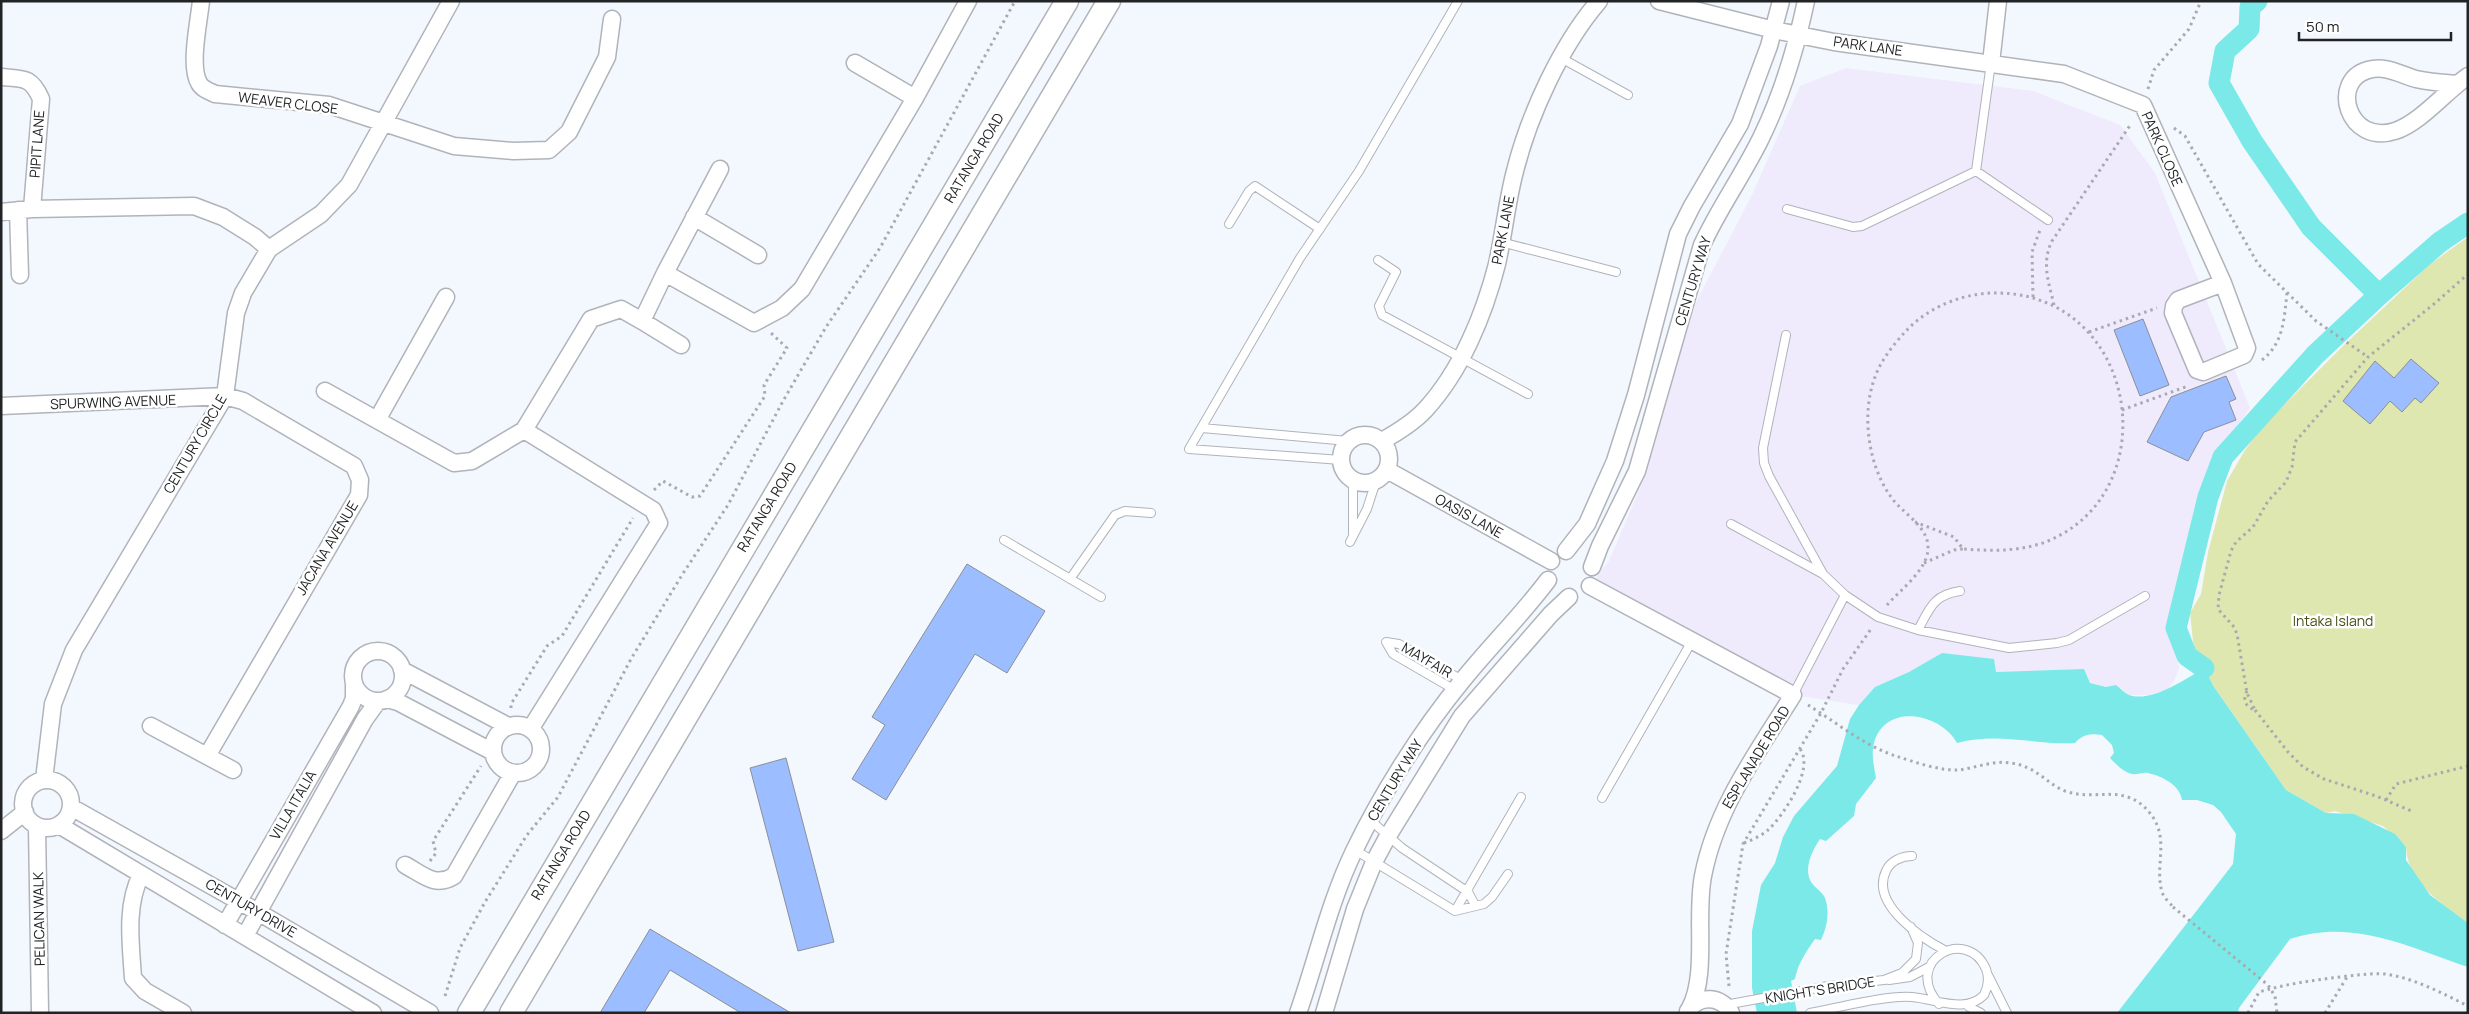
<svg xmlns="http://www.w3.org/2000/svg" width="2469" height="1014" font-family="Manrope,sans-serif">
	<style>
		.commercial { fill: #efeafc }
		.green { fill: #dfe7b0 }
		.water { fill: #7be9e8 }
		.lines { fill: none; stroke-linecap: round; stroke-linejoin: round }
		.canal { stroke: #7be9e8; stroke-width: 21 }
		.building { fill: #9cbdff; stroke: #8c8f95 }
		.lane-casing { stroke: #b0b4ba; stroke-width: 10 }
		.street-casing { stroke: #b0b4ba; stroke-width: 19 }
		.secondary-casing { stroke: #b0b4ba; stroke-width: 25 }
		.path { stroke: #a7aaaf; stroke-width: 3; stroke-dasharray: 2.5 4; stroke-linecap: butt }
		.lane { stroke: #fff; stroke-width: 8 }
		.street { stroke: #fff; stroke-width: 16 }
		.secondary { stroke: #fff; stroke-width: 22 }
		.path-bridge { stroke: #a7aaaf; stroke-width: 3; stroke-dasharray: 2.5 4; stroke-linecap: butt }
		.labels { text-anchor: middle; stroke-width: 5; stroke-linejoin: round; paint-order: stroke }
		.street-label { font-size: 14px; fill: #212325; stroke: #fff }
		.park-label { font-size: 14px; fill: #494e14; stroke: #fff }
	</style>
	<rect width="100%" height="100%" fill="#f3f7fe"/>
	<!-- commercial -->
	<path class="commercial" d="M1846 68 2033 91 2120 125 2155 173 2250 408 2217 456 2201 496 2170 628 2176 648 2179 668 2174 681 2167 690 2147 695H2129L2117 685 2106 687 2090 683 2084 669 1996 672 1942 653 1909 672 1875 687 1859 705 1793 695 1590 586 1609 561 1647 472 1693 308 1752 195 1800 86Z"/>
	<!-- green -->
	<path class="green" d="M2468 237V923C2442 904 2407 882 2406 847L2383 826 2335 811 2326 813 2286 790 2214 687 2204 668 2194 650 2190 613 2201 594 2208 552 2227 481 2245 450 2263 426 2344 345 2429 265Z"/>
	<!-- water -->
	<path class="water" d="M1942 653 1994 659 1996 672 2084 669 2090 683 2106 687 2116 685C2120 688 2125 693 2129 695 2151 703 2186 679 2204 668L2214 687 2286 790 2326 813 2354 814 2395 834 2406 847V860L2430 895 2468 923V967C2409 947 2353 918 2290 939L2239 1008 2238 1013H2117L2233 864 2236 834 2221 812 2213 805 2197 800H2182C2180 785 2162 776 2148 773 2143 772 2137 775 2132 774 2123 772 2116 764 2110 758L2114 753 2112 745 2102 735C2092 733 2082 734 2075 743 2033 745 1999 732 1957 743 1941 713 1885 702 1874 743 1871 755 1874 766 1876 778L1856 804 1854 816 1826 841 1820 839C1813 850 1804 866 1810 880 1813 887 1822 891 1825 898 1830 912 1827 927 1821 940L1815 939C1806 952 1798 963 1795 979L1791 981 1797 1013H1757L1752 988V931L1761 885 1775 863 1783 837 1794 816 1837 766 1850 719 1859 705 1875 687 1909 672Z"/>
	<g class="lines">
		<!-- canal -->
		<path class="canal" d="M2257 1 2250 7 2249 29 2225 51 2219 83 2252 141 2311 227 2379 295
			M2204 668 2187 656 2176 628 2208 497 2223 457 2315 355 2379 295 2440 242 2468 223"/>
	</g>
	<!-- building -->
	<path class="building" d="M2143 319 2169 385 2140 396 2114 330Z
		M2411 359 2439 383 2421 403 2415 398 2402 412 2390 401 2370 424 2343 401 2375 361 2394 378Z
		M2226 376 2236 399 2229 402 2236 420 2204 432 2188 461 2147 442 2171 397Z
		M967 564 1045 611 1007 673 975 654 886 800 852 779 885 725 872 717Z
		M786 758 834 942 798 951 750 768Z
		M650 929 791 1013H741L670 970 644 1013H600Z"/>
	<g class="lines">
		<!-- lane casing -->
		<g class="lane-casing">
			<path id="lane" d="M1561 58 1628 95
				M1976 171 2048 220
				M1787 209 1853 227 1862 226 1976 171 1991 63
				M1229 224 1249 191 1255 186 1320 229
				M1501 242 1616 272
				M1378 260 1396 272 1379 306 1382 315 1528 394
				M1786 335 1763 448 1764 463 1769 476 1823 574 1845 595 1878 617 1918 630 2009 648 2057 643 2069 640 2145 596
				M1202 428 1348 441
				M1341 460 1189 449 1300 258 1359 171 1458 1
				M1353 480V533
				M1731 524 1823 574
				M1004 540 1101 597
				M1350 542 1367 509 1376 481
				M1070 579 1115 515 1125 511 1151 513
				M1918 630C1930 608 1933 595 1960 591
				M1455 690 1393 654 1386 642 1399 644 1462 680
				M1793 695 1845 595
				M1602 798 1692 641
				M1370 820 1402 848 1468 892 1475 905
				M1355 850 1455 911 1484 904 1492 897 1508 874
				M1912 856C1902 856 1890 861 1886 871 1870 904 1921 938 1946 951
				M1455 911 1521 797
				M1988 975 2007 1013
				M1889 980 1910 977 1929 967
				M1725 1005 1828 986 1884 980 1902 973 1916 959 1918 943 1911 927
				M1969 1007 1981 1013
				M1810 1013C1837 1008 1886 995 1912 997 1936 999 1966 1014 1984 995 1988 987 1989 977 1986 969 1967 925 1901 961 1939 1004"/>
		</g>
		<!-- street casing -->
		<g class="street-casing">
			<path id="street" d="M201 1C199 21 189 66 199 83 202 89 209 91 215 94L329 105 454 146 513 151 549 150 569 132 607 57 612 19
				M1659 1 1774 30 1834 42 2064 74 2143 105 2223 283 2247 348 2244 355 2203 372 2197 370 2173 313 2174 306 2178 300 2223 283
				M855 63 915 98
				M1991 63 1998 1
				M1 77C23 79 31 76 41 99L32 209
				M2457 84C2444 83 2429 82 2416 79 2399 74 2386 65 2368 70 2329 81 2348 146 2395 131 2420 123 2445 92 2468 76
				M18 210 20 275
				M1 212 32 209 194 206 223 217 255 237 269 249
				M694 217 758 255
				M665 273 720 169
				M642 321 681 345
				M325 391 454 463 472 461 524 430
				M1 406 225 396 243 401 354 466 360 480 359 495 207 756
				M377 420 446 297
				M1341 459a24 24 0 1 1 48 0a24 24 0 1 1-48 0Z
				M1382 441C1398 432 1413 423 1425 410 1461 371 1484 315 1497 264 1504 233 1507 201 1515 171 1529 115 1561 45 1599 1
				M1387 470 1551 561
				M1566 551 1587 524 1615 461 1636 395 1678 234 1692 206 1740 124 1769 46 1781 1
				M1592 567 1600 546 1637 471 1702 245C1719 208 1743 175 1761 138 1782 95 1796 48 1806 1
				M1590 586 1793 695C1757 753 1716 808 1703 876 1695 916 1708 974 1690 1008
				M353 676a25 25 0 1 1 50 0a25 25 0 1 1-50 0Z
				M402 670 508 726
				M387 699 398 702 493 752
				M493 749a24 24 0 1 1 48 0a24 24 0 1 1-48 0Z
				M151 726 233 770
				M531 728 659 523 653 510 524 430 591 319 621 309 642 321 665 273 754 323 782 308 802 289 915 98 968 1
				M44 780 53 704 74 650 225 396 236 313 243 293 269 249 321 214 349 185 451 1
				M23 804a24 24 0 1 1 48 0a24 24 0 1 1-48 0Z
				M71 807 258 912 430 1013
				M59 825 373 1013
				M37 826 40 1013
				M1 831 25 812
				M405 865C422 874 435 888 454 876L513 773
				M141 875C125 906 131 945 133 978L145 991 183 1013
				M225 925 351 706 354 698V683
				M245 936 365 719 378 701
				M1688 1011C1699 994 1722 996 1731 1013
				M1298 1013C1317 959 1329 903 1354 851 1382 793 1421 731 1462 681 1490 646 1521 616 1548 580
				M1324 1013 1355 909 1374 862 1388 836 1462 716 1551 614 1569 597"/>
		</g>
		<!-- secondary casing -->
		<g class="secondary-casing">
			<path id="secondary" d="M469 1013 1067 1
				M511 1013 1109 1"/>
		</g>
		<!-- path -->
		<path class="path" d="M2148 89 2154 70 2189 29 2201 1
			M2174 128 2185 136 2258 264 2316 321 2368 357
			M2033 297 2032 252 2040 230
			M2054 305C2049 283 2041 263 2052 241L2131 124
			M2089 332 2157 308
			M2262 360C2284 343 2284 318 2287 293
			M2122 410 2188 386
			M654 490 663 481 692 497 700 496 765 396 764 385 787 348 771 333
			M1924 563 1954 550 1963 549
			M1887 605C1900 590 1929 569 1928 547 1928 526 1902 513 1891 497 1868 465 1861 414 1875 377 1881 360 1894 344 1906 331 1929 306 1966 292 1999 293 2138 296 2168 491 2048 541 2020 552 1992 551 1963 549L1954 537 1915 522
			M2247 691C2242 700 2246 707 2255 710L2247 693 2237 634 2234 627 2218 609 2219 595 2231 551 2236 542 2253 527 2268 501 2286 482 2292 467 2295 442 2368 357 2434 304 2468 274
			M1808 705C1836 722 1864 746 1896 756 1914 762 1940 771 1959 770 1976 768 1993 760 2011 763 2036 766 2047 784 2065 791 2095 802 2124 782 2149 812 2171 838 2154 864 2162 892 2164 898 2170 903 2173 907
			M511 708V704L547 646 562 636 633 518
			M2255 710 2288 752 2303 767 2324 779 2376 796 2414 812
			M2386 800 2396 784 2468 766
			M1744 843C1752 840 1761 836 1768 830 1783 816 1815 769 1800 749
			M430 861 436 853 433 841 481 766
			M1729 986 1726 954 1743 844 1821 713 1843 669 1871 629
			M445 996 460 948 485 902 527 835 558 797 631 659 682 575 728 505 783 401 826 327 880 248 1015 1
			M2248 1013 2259 992C2289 983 2317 980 2347 976 2360 975 2372 973 2385 974 2414 978 2442 993 2468 1006
			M2325 1013 2347 977"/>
		<!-- lane -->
		<use href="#lane" class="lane"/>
		<!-- street -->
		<use href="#street" class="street"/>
		<!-- secondary -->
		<use href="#secondary" class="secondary"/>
		<!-- path-bridge -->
		<path class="path-bridge" d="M2173 907 2268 985 2275 996 2277 1013"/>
	</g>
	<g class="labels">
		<!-- street labels -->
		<g class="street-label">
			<text transform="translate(1868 46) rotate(8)" y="5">PARK LANE</text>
			<text transform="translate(288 103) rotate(7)" y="5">WEAVER CLOSE</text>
			<text transform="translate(37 144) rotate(-86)" y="5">PIPIT LANE</text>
			<text transform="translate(2162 149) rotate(66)" y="5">PARK CLOSE</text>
			<text transform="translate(974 158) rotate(-59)" y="5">RATANGA ROAD</text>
			<text transform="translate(1503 230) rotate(-79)" y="5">PARK LANE</text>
			<text transform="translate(1693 281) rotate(-73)" y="5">CENTURY WAY</text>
			<text transform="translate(113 402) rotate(-2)" y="5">SPURWING AVENUE</text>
			<text transform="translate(195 444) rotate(-60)" y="5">CENTURY CIRCLE</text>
			<text transform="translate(767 507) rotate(-59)" y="5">RATANGA ROAD</text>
			<text transform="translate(1469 516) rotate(29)" y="5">OASIS LANE</text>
			<text transform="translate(327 548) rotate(-59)" y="5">JACANA AVENUE</text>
			<text transform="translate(1427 660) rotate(30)" y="5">MAYFAIR</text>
			<text transform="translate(1756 757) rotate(-59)" y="5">ESPLANADE ROAD</text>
			<text transform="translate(1395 780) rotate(-59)" y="5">CENTURY WAY</text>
			<text transform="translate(293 805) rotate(-60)" y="5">VILLA ITALIA</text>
			<text transform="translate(561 855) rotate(-59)" y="5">RATANGA ROAD</text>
			<text transform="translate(251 908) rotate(30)" y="5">CENTURY DRIVE</text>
			<text transform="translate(39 919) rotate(-91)" y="5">PELICAN WALK</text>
			<text transform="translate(1820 990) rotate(-9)" y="5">KNIGHT'S BRIDGE</text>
		</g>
		<!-- park labels -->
		<g class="park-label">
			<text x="2333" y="626">Intaka Island</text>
		</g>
	</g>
	<!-- border -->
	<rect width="2469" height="1014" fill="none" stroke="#212325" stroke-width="5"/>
	<!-- scale -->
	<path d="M2299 32v8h152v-8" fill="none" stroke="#212325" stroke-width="2.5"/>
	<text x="2306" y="32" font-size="15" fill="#212325" stroke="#ffffff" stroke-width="4" paint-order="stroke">50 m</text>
</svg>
